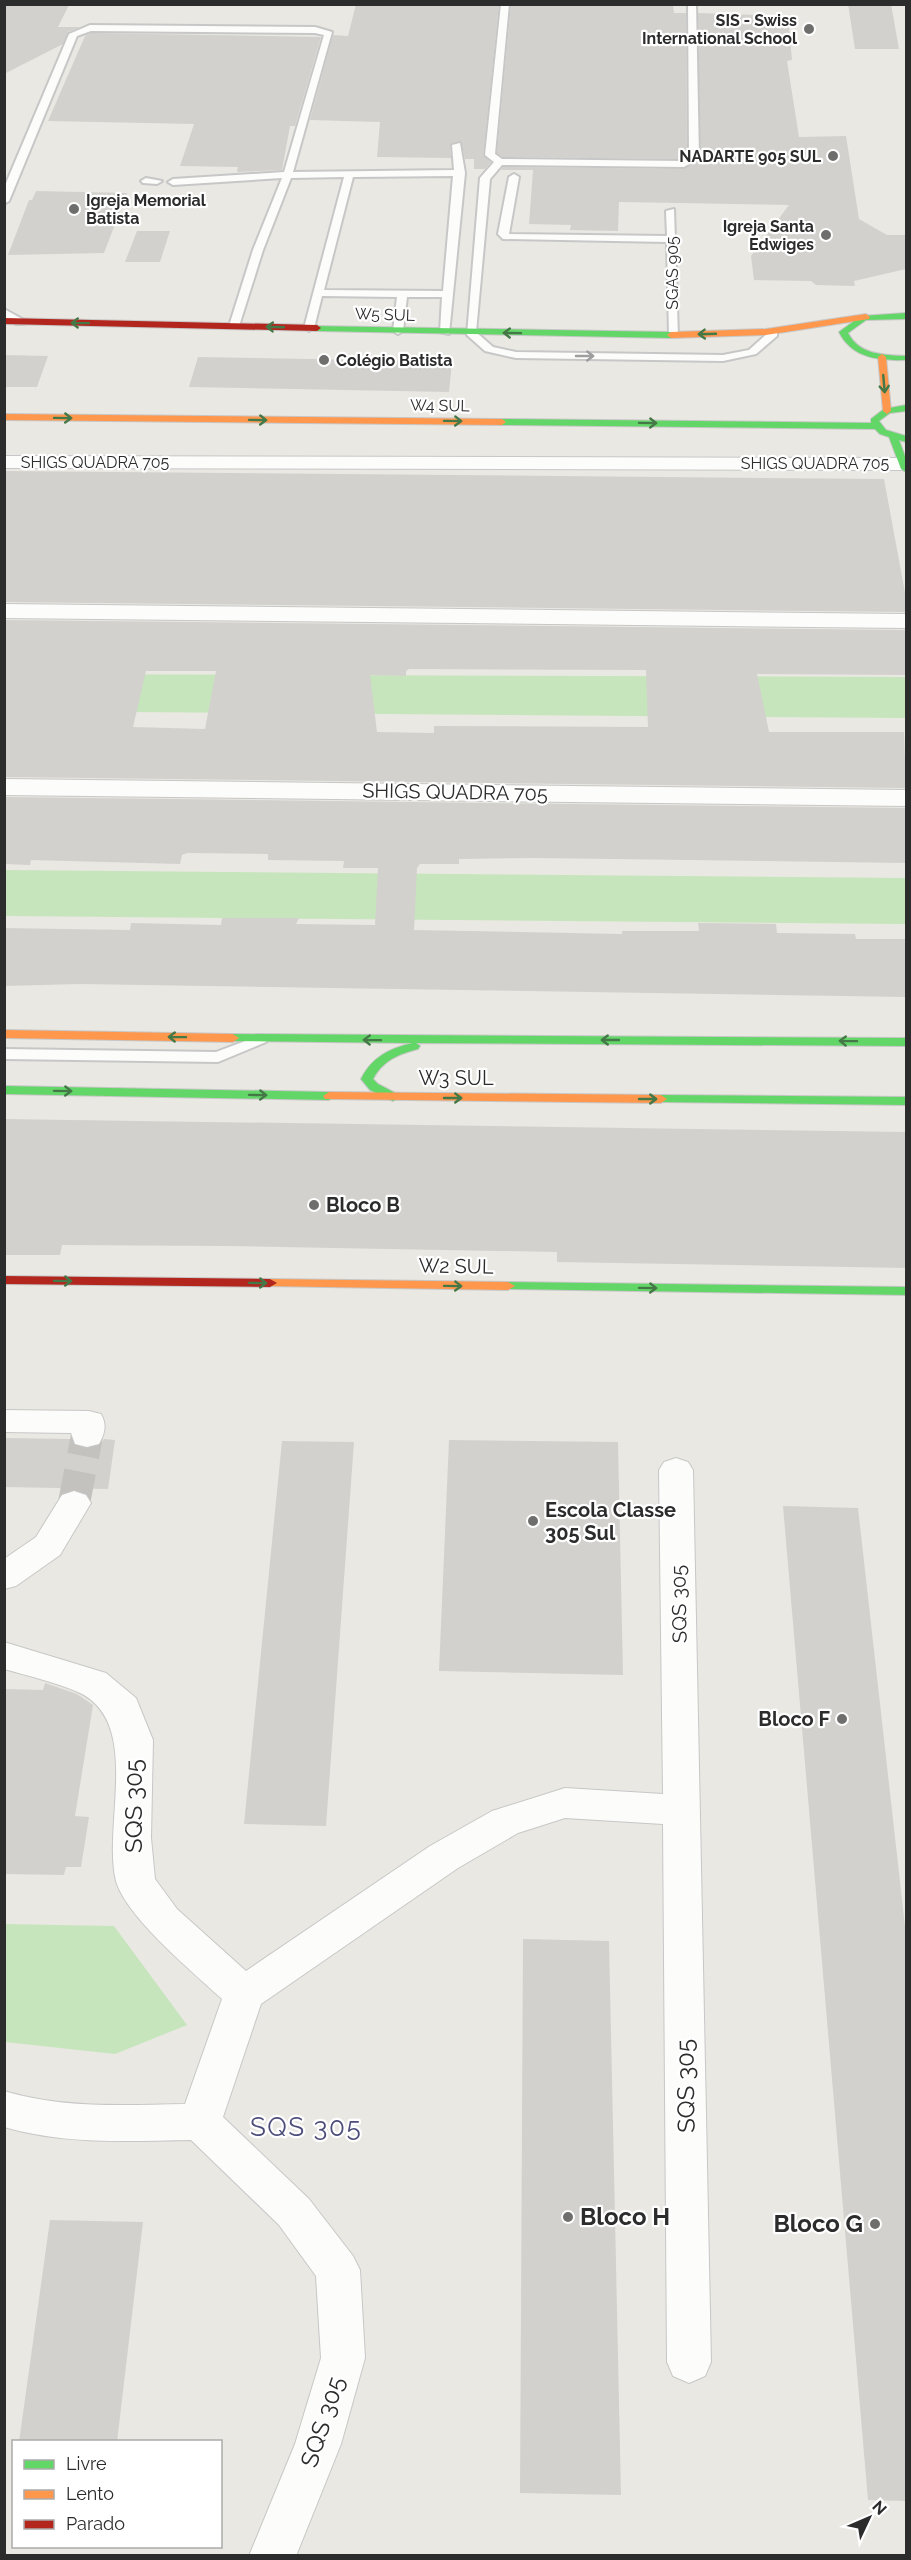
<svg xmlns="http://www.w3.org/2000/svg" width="911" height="2560" font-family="Raleway,sans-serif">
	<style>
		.green { fill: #c6e5bc }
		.building { fill: #d3d1cd; fill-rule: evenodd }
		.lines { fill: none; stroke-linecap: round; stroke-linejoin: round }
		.street-tunnel { stroke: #c4c2be; stroke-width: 32; stroke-dasharray: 32 16; stroke-linecap: butt }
		.lane-casing { stroke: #c7c7c7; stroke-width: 4 }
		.street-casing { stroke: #c7c7c7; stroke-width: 2 }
		.fast-casing { stroke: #c7c7c7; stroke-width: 2 }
		.slow-casing { stroke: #c7c7c7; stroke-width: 2 }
		.jam-casing { stroke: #c7c7c7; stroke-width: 2 }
		.lane { fill: #fcfcfb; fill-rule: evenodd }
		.street { fill: #fcfcfb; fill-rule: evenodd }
		.fast { fill: #63d668; fill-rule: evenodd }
		.slow { fill: #ff974d; fill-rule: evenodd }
		.jam { fill: #b3261e; fill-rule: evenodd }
		.oneway { stroke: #457847 }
		.oneway2 { stroke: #9e9e9e }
		.poi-dot { fill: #6e6e6c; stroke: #fff; stroke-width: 2 }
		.labels { text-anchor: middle; stroke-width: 4.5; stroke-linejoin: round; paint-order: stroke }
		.far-poi-label { font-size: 16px; font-weight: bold; fill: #2c2c2c; stroke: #fff; text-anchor: end }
		.far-street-label { font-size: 16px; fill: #2c2c2c; stroke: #fff }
		.street-label { font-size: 20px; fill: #2c2c2c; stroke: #fff }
		.poi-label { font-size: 20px; font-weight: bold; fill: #2c2c2c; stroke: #fff; text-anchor: start }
		.near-street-label { font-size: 24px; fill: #2c2c2c; stroke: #fff }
		.near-poi-label { font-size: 24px; font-weight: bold; fill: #2c2c2c; stroke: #fff; text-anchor: start }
		.near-neighbourhood-label { font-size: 26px; letter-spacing: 1.5px; fill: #4d4d7c; stroke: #fff }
	</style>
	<rect width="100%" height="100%" fill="#eae8e2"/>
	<!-- green -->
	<path class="green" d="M5 674 906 677V718L5 711Z
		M5 870 906 878V924L5 916Z
		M5 1924 114 1926 187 2025 115 2054 5 2042Z"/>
	<!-- building -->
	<path class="building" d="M4 4 69 5 58 27H80L68 32 63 44 4 74Z
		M356 4H499L483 155 491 162 485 169H474V159H465L461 141 450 144 451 158 377 157 380 122 310 120 333 35 348 36Z
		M511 4H673L674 13H686L687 156 681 159 503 157 497 153Z
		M848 4H891L899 49H855Z
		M698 13 788 16 792 60 787 61 799 137 846 136 859 219 887 235H906V269L854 281 855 286 816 285 811 281 754 280 751 256 789 205 619 202 618 231 570 230 571 225 529 224 533 170H501L503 167 684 169 700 160Z
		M91 33 321 37 295 126H290L282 170 237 172 238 167 180 166 194 124 48 121 85 36Z
		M36 191 127 193 104 253 8 255 29 200H32Z
		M137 231H170L160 262H125Z
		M4 355 48 356 37 387H4Z
		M198 357 421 361 452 362 449 392 189 387Z
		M4 471 884 479 906 598V612L4 602Z
		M4 620 906 630V675L757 674 769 732H904L906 788 4 777ZM409 669 646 670 648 727 434 726V733L377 732 370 675 406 676V671ZM146 671H216L205 729 133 727Z
		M4 797 906 808V863L536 858 459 859V864H420L417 868 414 930 622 934V931H699L698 923 776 924 777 933 855 934 856 939H906V997L80 984 4 986V928L130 930 131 923 221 925 222 918H299L296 924 375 925 378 868H343L344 861 268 860V854L187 853 182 855 180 864 31 860 30 865 4 864Z
		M4 1119 906 1132V1268L557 1262V1252L225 1246 62 1245 60 1255H4Z
		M4 1438 71 1439 74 1446 86 1449 100 1446 104 1439 115 1440 108 1489 4 1487Z
		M449 1440 618 1442 623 1675 439 1671Z
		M282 1441 354 1442 326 1826 244 1824Z
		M783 1506 858 1508 906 1935V2501L868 2500Z
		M45 1683 77 1694 93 1705 75 1816 89 1817 81 1867H66L64 1875 4 1874V1689L43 1690Z
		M523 1939 609 1941 621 2495 520 2493Z
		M50 2220 143 2222 117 2442H19Z"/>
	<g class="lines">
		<!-- street-tunnel -->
		<path class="street-tunnel" d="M74 1503 87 1436"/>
		<!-- lane casing -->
		<g class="lane-casing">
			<path id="lane" d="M501 4H509L495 154 502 159 682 161 689 157 688 4H696L699 158 684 167 502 165 490 179 476 332 493 347 516 352 723 355 749 350 769 332H777V336L756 354 723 361 516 358 485 351 467 335 480 178 494 162 485 155Z
				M90 25 315 27 332 32 293 172 454 170 452 145 460 143 465 173 449 334 440 332 442 297H407L403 331 398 334 393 331 397 297 322 296 314 328 309 331 304 328 344 177 291 178 263 250 239 326 230 328 229 326 253 250 282 178 173 185 168 182 173 179 284 172 324 35 315 33 91 31 77 36 9 201 4 204V188L69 34ZM453 176 443 291 324 290 353 177Z
				M514 174 519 177 509 234 667 236 666 211 674 209 678 337 669 335 667 242 503 239 498 234 509 177Z
				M146 178 162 181 157 184 143 183 141 181Z
				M4 309 24 320V324H16L4 317Z
				M261 1035 268 1039 266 1042 218 1062 4 1059V1049L216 1052Z"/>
		</g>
		<!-- street casing -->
		<g class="street-casing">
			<path id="street" d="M4 456 905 458 906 470 4 468Z
				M4 604 906 614V628L4 618Z
				M4 779 906 790V806L4 795Z
				M4 1410 89 1411 101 1414C107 1425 105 1433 99 1444L87 1447 75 1444 71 1433 4 1432Z
				M676 1458 688 1462 693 1470 711 2362 705 2376 689 2383 673 2376 667 2362 663 1824 565 1818 518 1833 458 1868 261 2004 223 2117 309 2199 353 2256 360 2270 365 2358 341 2444 296 2556H249L295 2444 321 2358 316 2276 279 2225 191 2140C128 2141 66 2145 4 2127V2091C64 2109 124 2105 185 2104L222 1999C194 1973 126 1917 116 1881 102 1826 143 1721 78 1692 55 1682 29 1676 4 1669V1642L106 1673 136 1698 153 1740 151 1838 155 1879 177 1909 246 1971 430 1846 492 1811 565 1788 663 1794 659 1470 664 1462Z
				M74 1491 86 1495 91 1503 60 1555 16 1586 4 1589V1559L36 1537 62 1495Z"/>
		</g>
		<!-- fast casing -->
		<g class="fast-casing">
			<path id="fast" d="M906 313V319L866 320 848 333C859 355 884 355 906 356V360C879 361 852 358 839 332L861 316Z
				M314 326 671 332 675 335 671 338 317 331 314 330Z
				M906 405V411L890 413 879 421 886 430 906 436V442L899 440 906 459V472L901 469 889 437 880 434 875 429 502 425 498 422 502 419 871 423V419L884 409Z
				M233 1034 906 1038V1046L416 1043 420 1046 418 1049C399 1054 383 1060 373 1079L378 1084 397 1094 399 1097 393 1101 370 1090 361 1079C372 1057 389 1049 412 1043L229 1041 227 1038 229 1035Z
				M4 1086 329 1092 335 1096 329 1100 4 1094Z
				M661 1095 906 1097V1105L657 1102 655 1099Z
				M508 1282 906 1287V1295L503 1289 501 1286Z"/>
		</g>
		<!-- slow casing -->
		<g class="slow-casing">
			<path id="slow" d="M866 314 870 317 869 319 766 335 671 338 667 335 671 332 766 329Z
				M882 354 886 357 891 411 887 414 883 411 878 357Z
				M4 414 502 419 506 422 502 425 4 420Z
				M4 1030 233 1034 239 1038 233 1042 4 1038Z
				M329 1092 661 1095 667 1099 661 1103 325 1099 323 1096Z
				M270 1279 508 1282 515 1286 508 1290 265 1286 263 1283Z"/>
		</g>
		<!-- jam casing -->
		<g class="jam-casing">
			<path id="jam" d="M4 318 317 325 321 328 317 331 4 324Z
				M4 1276 270 1279 277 1283 270 1287 4 1284Z"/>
		</g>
		<!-- lane -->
		<use href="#lane" class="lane"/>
		<!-- street -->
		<use href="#street" class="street"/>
		<!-- fast -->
		<use href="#fast" class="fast"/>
		<!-- slow -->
		<use href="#slow" class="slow"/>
		<!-- jam -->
		<use href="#jam" class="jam"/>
	</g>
	<!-- one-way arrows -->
	<defs><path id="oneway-shaft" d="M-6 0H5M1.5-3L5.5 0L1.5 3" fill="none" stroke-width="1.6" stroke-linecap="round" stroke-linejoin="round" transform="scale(1.5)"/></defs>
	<g class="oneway">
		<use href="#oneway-shaft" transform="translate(80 323) rotate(-179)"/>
		<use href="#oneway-shaft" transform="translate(275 327) rotate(-178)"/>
		<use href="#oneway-shaft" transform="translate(512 333) rotate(-179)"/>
		<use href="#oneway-shaft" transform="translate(707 334) rotate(178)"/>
		<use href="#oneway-shaft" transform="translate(884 384) rotate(85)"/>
		<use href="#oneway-shaft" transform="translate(63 418) rotate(1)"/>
		<use href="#oneway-shaft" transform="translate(258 420) rotate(1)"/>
		<use href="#oneway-shaft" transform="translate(453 421) rotate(1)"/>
		<use href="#oneway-shaft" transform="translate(648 423) rotate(1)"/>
		<use href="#oneway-shaft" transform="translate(177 1037) rotate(-179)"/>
		<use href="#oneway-shaft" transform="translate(372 1040) rotate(-179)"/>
		<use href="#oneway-shaft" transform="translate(610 1040) rotate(180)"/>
		<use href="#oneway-shaft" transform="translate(848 1041) rotate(-179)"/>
		<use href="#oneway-shaft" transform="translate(63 1091) rotate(1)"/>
		<use href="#oneway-shaft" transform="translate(258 1095) rotate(1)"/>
		<use href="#oneway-shaft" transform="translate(453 1098)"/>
		<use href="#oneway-shaft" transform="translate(648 1099)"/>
		<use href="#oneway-shaft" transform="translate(63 1281) rotate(1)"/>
		<use href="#oneway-shaft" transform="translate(258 1283) rotate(1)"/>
		<use href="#oneway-shaft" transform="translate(453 1286) rotate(1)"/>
		<use href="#oneway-shaft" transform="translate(648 1288) rotate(1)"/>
	</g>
	<use class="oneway2" href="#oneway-shaft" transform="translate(585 356)"/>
	<!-- markers -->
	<g class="poi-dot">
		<circle cx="809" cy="29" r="6"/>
		<circle cx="833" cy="156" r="6"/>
		<circle cx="74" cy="209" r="6"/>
		<circle cx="826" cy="235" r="6"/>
		<circle cx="324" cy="360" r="6"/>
		<circle cx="314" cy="1205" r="6"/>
		<circle cx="533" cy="1521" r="6"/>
		<circle cx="842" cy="1719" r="6"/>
		<circle cx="568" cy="2217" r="6"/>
		<circle cx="875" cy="2224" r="6"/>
	</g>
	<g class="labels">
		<!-- far-poi labels -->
		<g class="far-poi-label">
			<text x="797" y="26">SIS - Swiss<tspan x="797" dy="18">International School</tspan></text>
			<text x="821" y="162">NADARTE 905 SUL</text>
			<text x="86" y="206" text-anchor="start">Igreja Memorial<tspan x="86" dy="18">Batista</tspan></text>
			<text x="814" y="232">Igreja Santa<tspan x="814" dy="18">Edwiges</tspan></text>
			<text x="336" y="366" text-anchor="start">Colégio Batista</text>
		</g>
		<!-- far-street labels -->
		<g class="far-street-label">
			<text transform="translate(672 273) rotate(-90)" y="6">SGAS 905</text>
			<text transform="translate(385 314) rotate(2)" y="6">W5 SUL</text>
			<text transform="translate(440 405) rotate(1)" y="6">W4 SUL</text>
			<text x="95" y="468">SHIGS QUADRA 705</text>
			<text x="815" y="469">SHIGS QUADRA 705</text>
		</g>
		<!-- street labels -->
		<g class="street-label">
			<text transform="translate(455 792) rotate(1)" y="7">SHIGS QUADRA 705</text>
			<text x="456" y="1085">W3 SUL</text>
			<text transform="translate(456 1266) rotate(1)" y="7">W2 SUL</text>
			<text transform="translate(679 1604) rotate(-91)" y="7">SQS 305</text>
		</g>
		<!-- poi labels -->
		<g class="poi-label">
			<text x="326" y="1212">Bloco B</text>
			<text x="545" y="1517">Escola Classe<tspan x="545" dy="23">305 Sul</tspan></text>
			<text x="830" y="1726" text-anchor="end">Bloco F</text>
		</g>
		<!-- near-street labels -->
		<g class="near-street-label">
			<text transform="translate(134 1806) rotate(-90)" y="8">SQS 305</text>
			<text transform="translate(686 2086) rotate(-91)" y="8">SQS 305</text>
			<text transform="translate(323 2422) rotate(-72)" y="8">SQS 305</text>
		</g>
		<!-- near-poi labels -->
		<g class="near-poi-label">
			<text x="580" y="2225">Bloco H</text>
			<text x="863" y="2232" text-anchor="end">Bloco G</text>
		</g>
		<!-- near-neighbourhood labels -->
		<g class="near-neighbourhood-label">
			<text x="306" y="2136">SQS 305</text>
		</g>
	</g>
	<!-- border -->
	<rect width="911" height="2560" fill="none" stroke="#2c2c2c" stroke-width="12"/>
	<!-- legend -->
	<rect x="12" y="2440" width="210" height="108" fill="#ffffff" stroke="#ababab" stroke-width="1.5"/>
	<rect x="24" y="2460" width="30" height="9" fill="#63d668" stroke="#ababab" stroke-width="1.5"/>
	<text x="66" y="2470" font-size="18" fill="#2c2c2c">Livre</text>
	<rect x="24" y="2490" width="30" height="9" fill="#ff974d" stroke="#ababab" stroke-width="1.5"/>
	<text x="66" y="2500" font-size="18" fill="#2c2c2c">Lento</text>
	<rect x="24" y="2520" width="30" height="9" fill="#b3261e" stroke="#ababab" stroke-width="1.5"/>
	<text x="66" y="2530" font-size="18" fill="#2c2c2c">Parado</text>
	<!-- north arrow -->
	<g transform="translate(869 2518) rotate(46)" stroke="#ffffff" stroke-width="4.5" paint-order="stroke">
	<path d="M0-4.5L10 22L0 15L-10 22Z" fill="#2c2c2c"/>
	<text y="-9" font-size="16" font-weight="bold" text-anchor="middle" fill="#2c2c2c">N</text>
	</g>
</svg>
